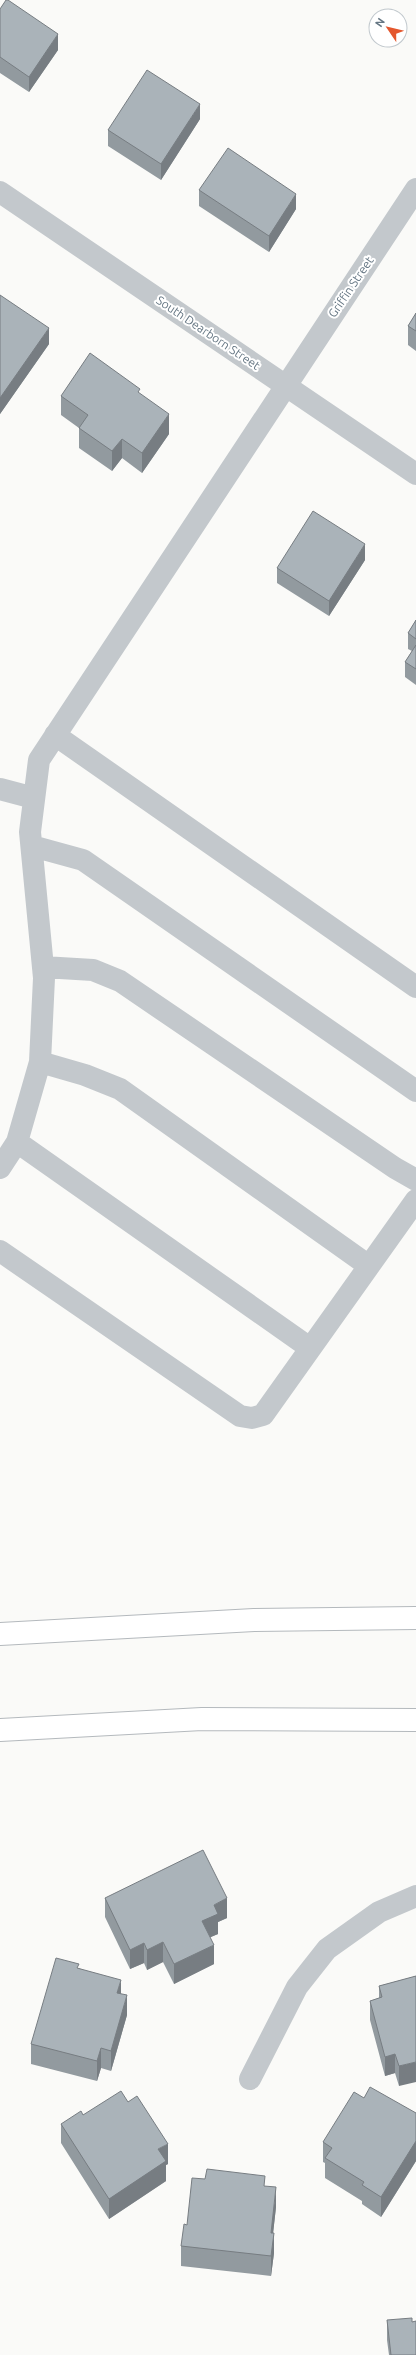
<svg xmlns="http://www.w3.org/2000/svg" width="416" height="2355" font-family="Ubuntu,sans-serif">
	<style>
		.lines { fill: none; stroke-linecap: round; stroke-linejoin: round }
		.highway-casing { stroke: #b4b9bd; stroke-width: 24 }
		.minor { stroke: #c3c8cc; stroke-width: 22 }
		.highway { stroke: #fff; stroke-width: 22 }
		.wall { fill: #929a9f }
		.shaded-wall { fill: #777d82 }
		.building { fill: #aab3b9; stroke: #777d82 }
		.labels { text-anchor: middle; stroke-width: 4; stroke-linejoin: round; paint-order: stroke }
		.street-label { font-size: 12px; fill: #657683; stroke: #fff }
	</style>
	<rect width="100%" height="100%" fill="#fafaf8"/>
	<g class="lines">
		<!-- highway casing -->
		<g class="highway-casing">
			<path id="highway" d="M0 1634 254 1620 416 1618
				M0 1730 202 1719 416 1720"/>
		</g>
		<!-- minor -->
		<path class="minor" d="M0 192 416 474
			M55 735 416 987
			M0 789 34 798
			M32 846 83 860 416 1091
			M43 967 93 970 120 981 395 1168 416 1180
			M40 1062 85 1075 120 1089 369 1266
			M17 1142 310 1348
			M0 1168 17 1142 40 1062 44 978 30 832 39 760 416 189
			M0 1251 240 1416 252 1418 263 1415 416 1200
			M250 2079 297 1987 327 1949 379 1912 416 1896"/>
		<!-- highway -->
		<use href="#highway" class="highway"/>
	</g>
	<!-- wall -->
	<path class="wall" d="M0 9 58 50 29 92 0 73Z
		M200 119 161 180 108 146V130Z
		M199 190 296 209 269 252 199 206Z
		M0 295 49 344 0 414Z
		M416 313V351L408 345V326Z
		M140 394 169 434 142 473 122 458 112 471 79 448V428L61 415V396Z
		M365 560 329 616 277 583V568Z
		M416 620V685L405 677V662L412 651 408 649V633Z
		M105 1898 227 1918 218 1922V1934L210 1937 214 1964 174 1984 163 1962 147 1970 144 1963 130 1969 105 1917Z
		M79 1968 121 1993 127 2015 111 2071 101 2068 97 2081 31 2064V2044Z
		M416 1976 399 2086 395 2073 385 2076 370 2020V2001L379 1998V1986Z
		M364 2098 416 2113V2161L381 2217 362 2204V2201L325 2178V2163L323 2162V2142Z
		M61 2124 168 2164 166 2165V2181L109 2219 61 2143Z
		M265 2186 276 2207 273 2233 274 2253 271 2276 181 2266V2246L187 2225Z
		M387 2320 412 2322 416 2355H389L387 2340Z"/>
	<!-- shaded-wall -->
	<path class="shaded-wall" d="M58 34V50L29 92V77Z
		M200 104V119L161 180V164Z
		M296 194V209L269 252V236Z
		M49 328V344L0 414V398Z
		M169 414V434L142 473V453Z
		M122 439V458L112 471V451Z
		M365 544V560L329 616V601Z
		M227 1898V1918L218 1922V1934L202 1941V1921L214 1905Z
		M163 1942V1962L147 1970V1950Z
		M144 1943V1963L130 1969V1950Z
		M214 1945V1964L174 1984V1964Z
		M121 1980V2000L117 1993Z
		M127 1995V2015L111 2071V2051Z
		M101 2048V2068L97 2081V2061Z
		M395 2054V2073L385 2076V2057Z
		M416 2062V2082L399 2086V2066Z
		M416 2141V2161L381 2217V2197Z
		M168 2144V2164L166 2165V2181L109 2219V2199L158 2149Z
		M276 2187V2207L271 2252V2233Z
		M274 2233V2253L271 2276V2256Z"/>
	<!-- building -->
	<path class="building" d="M6 0H8L58 34 29 77 0 57V9Z
		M147 70 200 104 161 164 108 130Z
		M228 148 296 194 269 236 199 190Z
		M0 295 49 328 0 398Z
		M416 313V331L408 326Z
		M90 353 140 389 138 392 169 414 142 453 122 439 112 451 79 428 88 415 61 396Z
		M313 511 365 544 329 601 277 568Z
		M416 620V639L408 633Z
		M416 645V669L405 662Z
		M203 1850 227 1898 214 1905 218 1914 202 1921 214 1945 174 1964 163 1942 147 1950 144 1943 130 1950 105 1898Z
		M56 1958 79 1964 77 1968 121 1980 117 1993 127 1995 111 2051 101 2048 97 2061 31 2044Z
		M416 1976V2062L399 2066 395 2054 385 2057 370 2001 382 1997 379 1986Z
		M370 2087 416 2113V2141L381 2197 362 2185 364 2182 325 2158 332 2148 323 2142 354 2092 364 2098Z
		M121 2091 128 2102 137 2096 168 2144 158 2149 166 2161 109 2199 61 2124 81 2111 83 2115Z
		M207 2169 265 2176 264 2186 276 2187 271 2233H274L271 2256 181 2246 184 2224 187 2225 192 2178 205 2179Z
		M412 2318V2322L416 2321V2355H391L387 2320Z"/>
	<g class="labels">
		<!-- street labels -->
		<g class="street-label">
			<text transform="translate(351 287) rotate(-56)" y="4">Griffin Street</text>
			<text transform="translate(208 333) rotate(34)" y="4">South Dearborn Street</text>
		</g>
	</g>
	<!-- north arrow -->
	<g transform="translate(388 28) rotate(305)"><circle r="19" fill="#ffffff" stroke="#c1c8cd"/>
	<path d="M0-3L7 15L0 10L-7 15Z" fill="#e4572e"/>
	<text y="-6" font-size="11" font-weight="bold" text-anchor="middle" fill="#657683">N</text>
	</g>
</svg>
